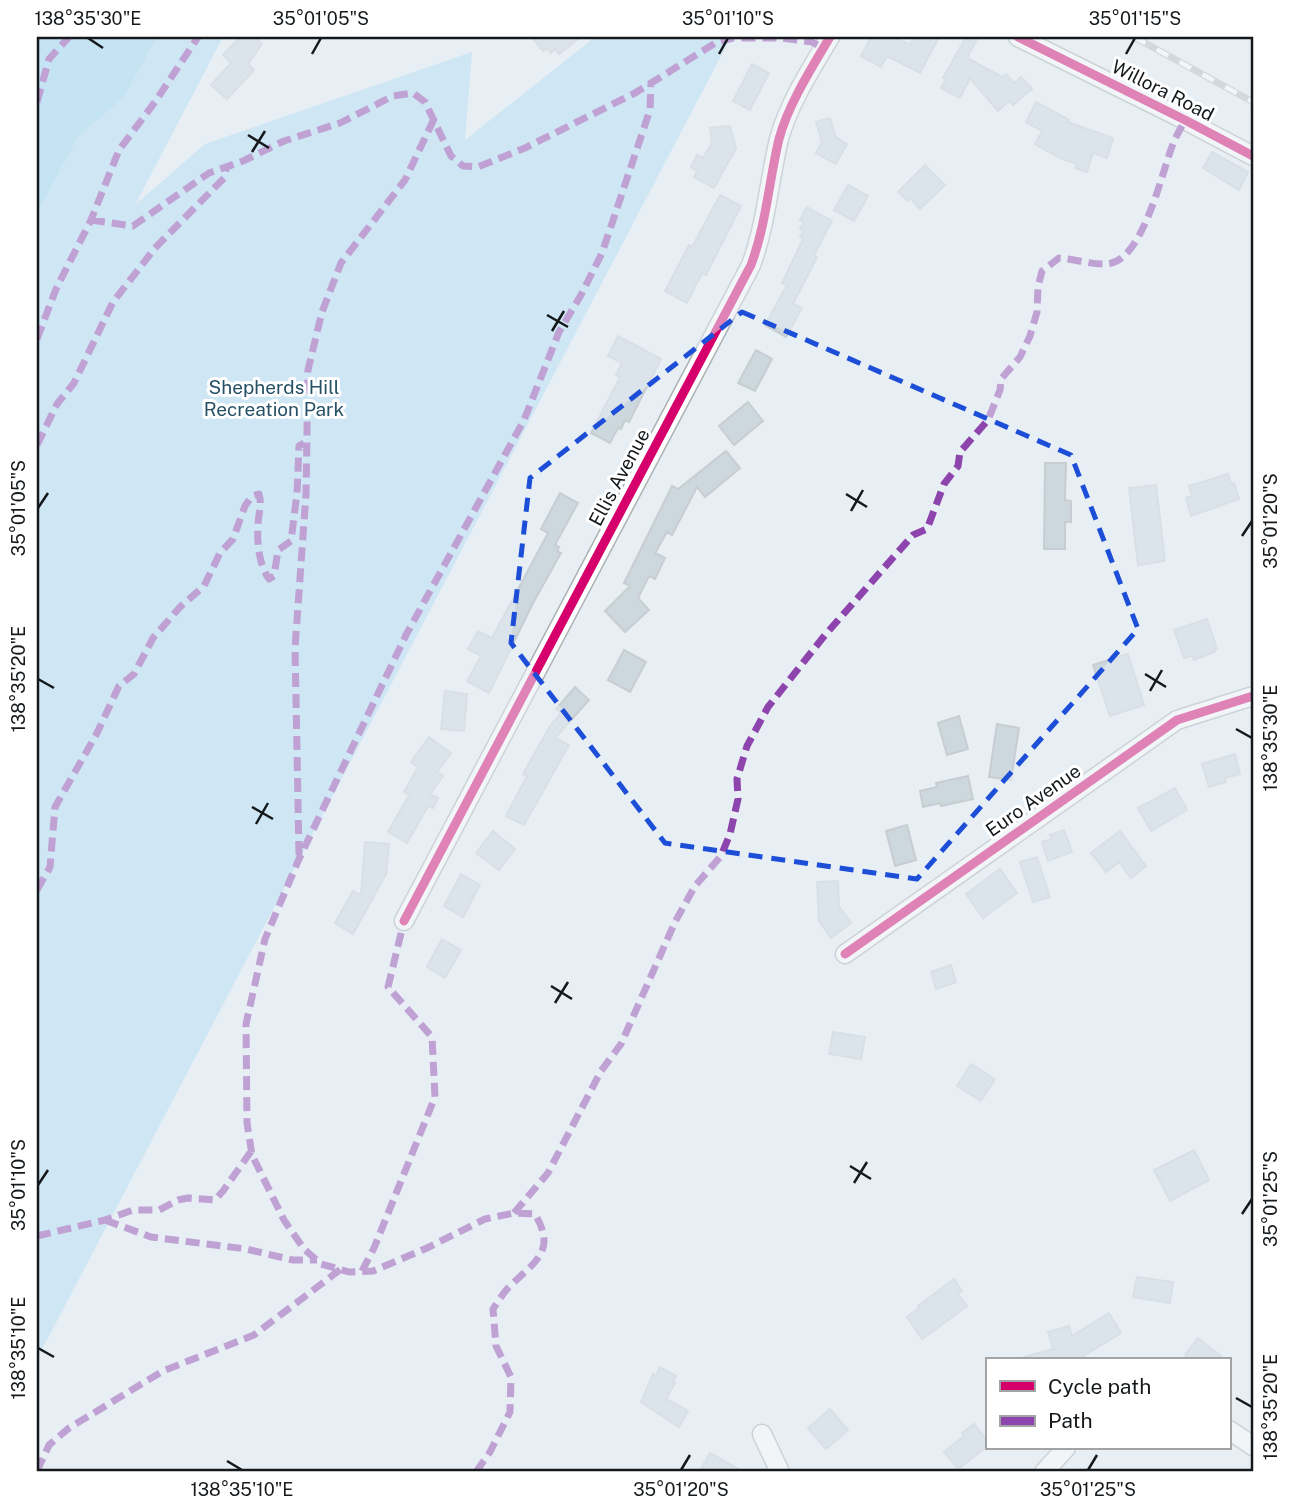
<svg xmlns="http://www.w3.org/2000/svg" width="1290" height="1509" font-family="'Public Sans',sans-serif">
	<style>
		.green { fill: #b1dbf3 }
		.forest { fill: #9ad4f2 }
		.building { fill: #cdd7de; stroke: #c8cdd1; stroke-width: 2 }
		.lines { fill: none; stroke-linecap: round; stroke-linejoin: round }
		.minor-casing { stroke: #acb1b4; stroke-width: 21 }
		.minor { stroke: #fcfdfd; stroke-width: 18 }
		.rail-casing { stroke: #babcbe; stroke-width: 7 }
		.rail { stroke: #fff; stroke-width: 4.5; stroke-dasharray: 13; stroke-linecap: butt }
		.quiet { stroke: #8e44ad; stroke-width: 7; stroke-dasharray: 14 7; stroke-linecap: butt }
		.cycleway-casing { stroke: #fff; stroke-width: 13 }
		.cycleway { stroke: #d6006c; stroke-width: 9 }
		.marked { fill: none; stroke: #1d4ed8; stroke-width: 5; stroke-dasharray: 14 9; stroke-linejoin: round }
		.ticks { fill: none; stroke: #15191c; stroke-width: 2.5 }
		.labels { text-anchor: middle; stroke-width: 6; stroke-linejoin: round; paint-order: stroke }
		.street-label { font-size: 19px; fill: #15191c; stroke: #fff }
		.park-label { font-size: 19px; fill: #265065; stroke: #fff }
		.neatline { fill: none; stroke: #15191c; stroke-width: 2.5 }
		.ticks-label { font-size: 18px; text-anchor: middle; fill: #15191c }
	</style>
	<rect width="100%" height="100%" fill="#e8eff4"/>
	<!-- green -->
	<path class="green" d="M37 37H223L135 205 205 144 472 52 465 140 595 37H731L37 1359Z"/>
	<!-- forest -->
	<path class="forest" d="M37 37H157L123 98 79 135 37 212Z"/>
	<!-- building -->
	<path class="building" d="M240 37H254L262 44 248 64 254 70 227 99 211 85 231 63 223 55Z
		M532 37H580L559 54 555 49 551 53 547 48 543 51Z
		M871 37H894L910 45 914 37H939L920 73 887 56 881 67 861 56Z
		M966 37H978L967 58 1002 77 1006 74 1014 83 1021 77 1032 89 1013 105 1009 101 998 111 970 78 960 98 941 88 946 79 943 78Z
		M752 64 769 73 750 110 733 101Z
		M1036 102 1069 120 1068 122 1113 138 1107 158 1093 153 1087 172 1075 168 1077 164 1060 158 1035 144 1042 131 1026 122Z
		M830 118 836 137 847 144 836 164 816 153 822 142 816 122Z
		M730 126 736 148 714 188 694 177 697 171 691 167 697 155 703 158 712 143 710 128Z
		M1212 152 1248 172 1239 190 1203 168Z
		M925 165 945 185 920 209 910 198 908 201 898 192Z
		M848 185 868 196 854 221 834 210Z
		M720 195 741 206 706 275 702 273 687 303 665 291 689 245 692 247Z
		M807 207 832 221 814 255 817 257 793 304 802 308 786 337 765 325 787 285 782 283 803 239 800 237 804 231 800 229 804 221 800 220Z
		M618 336 661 359 629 422 625 420 621 429 618 428 610 443 591 433 620 377 616 375 622 363 608 356Z
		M756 350 772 359 755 391 738 383Z
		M748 402 763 421 734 445 719 426Z
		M726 451 740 468 705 497 697 487 672 535 667 532 655 553 665 558 655 579 649 576 638 598 649 610 625 632 605 611 630 586 624 583 672 486 678 489Z
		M1045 463H1066L1065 500 1071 501V522H1065V549H1044Z
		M1228 474 1231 484 1234 483 1239 499 1191 516 1186 498 1192 496 1189 486Z
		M1156 485 1165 561 1138 565 1129 488Z
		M560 493 578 503 555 545 559 547 557 551 561 553 533 603 489 693 467 681 481 656 468 649 478 631 492 638 548 533 541 529Z
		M1207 619 1217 649 1214 650 1215 652 1194 660 1193 656 1184 658 1174 630Z
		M624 650 646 662 630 692 608 680Z
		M1128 654 1144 705 1110 716 1093 665Z
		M575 687 589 700 555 738 569 745 524 825 506 816 527 776 523 774 550 726 561 713 556 709Z
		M445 691 467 694 464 731 441 729Z
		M959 716 968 749 947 755 938 723Z
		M997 724 1019 728 1011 780 989 777Z
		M429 737 451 753 437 772 443 776 430 794 438 798 433 808 428 806 407 843 388 832 409 795 404 792 418 767 411 762Z
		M1235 754 1240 774 1225 778 1226 782 1209 787 1202 764Z
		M968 776 973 799 941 806 940 803 923 807 920 791 937 787 936 783Z
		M1175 788 1187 810 1151 831 1138 808Z
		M907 825 916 860 895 866 886 831Z
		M1064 830 1072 852 1048 861 1042 842 1052 839 1050 835Z
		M493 831 515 849 499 870 476 853Z
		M1120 831 1146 866 1131 878 1119 862 1106 872 1091 853Z
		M365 842 389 844 386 874 353 934 335 923 353 891 361 895Z
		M1037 857 1050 897 1033 902 1020 862Z
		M1000 869 1017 893 983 918 966 894Z
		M461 874 480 885 463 917 444 906Z
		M838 881 839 906 851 923 831 938 819 921 817 882Z
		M442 939 461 950 445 978 427 967Z
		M951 965 956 982 936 989 931 972Z
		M833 1032 865 1037 861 1059 829 1054Z
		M971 1064 995 1079 981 1101 957 1086Z
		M1194 1150 1209 1180 1170 1201 1154 1170Z
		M1137 1277 1173 1282 1170 1303 1133 1297Z
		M954 1279 962 1291 958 1294 967 1306 922 1339 907 1317 919 1308 918 1306Z
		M1109 1313 1121 1333 1077 1360H1025L1024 1357 1053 1349 1048 1332 1069 1326 1072 1336Z
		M1198 1338 1226 1360H1191L1185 1355Z
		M660 1367 676 1376 673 1382 675 1383 666 1399 688 1411 679 1427 641 1402 653 1374 656 1376Z
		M830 1409 848 1430 826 1449 808 1428Z
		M974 1424 987 1440V1446L958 1469 944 1452 964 1436 962 1433Z
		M710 1453 744 1472H699Z"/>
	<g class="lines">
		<!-- minor casing -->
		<g class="minor-casing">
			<path id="minor" d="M1018 37 1185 120 1253 156
				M404 921 751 265C766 225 769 181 779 139 788 105 812 67 830 37
				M845 954 1177 720 1253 696
				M1229 1430 1253 1446
				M762 1434 780 1472
				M1044 1472 1066 1448"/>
		</g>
		<!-- minor -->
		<use href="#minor" class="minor"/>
		<!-- rail casing -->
		<g class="rail-casing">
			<path id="rail" d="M1134 37 1253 102"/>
		</g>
		<!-- rail -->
		<use href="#rail" class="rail"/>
		<!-- quiet -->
		<path class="quiet" d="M37 102 49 59 69 37
			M91 220 133 226 209 173 243 161 284 141 340 123 393 96 413 93 425 102 451 156 463 166 478 167 525 148 635 93 717 42 733 38H781L812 42 823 48
			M37 339 56 289 91 220 119 150 155 102 198 37
			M37 445 57 404 74 383 113 302 155 248 224 178 227 166
			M299 855 295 648 306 494 308 370 322 312 341 263 405 180 434 119
			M37 890 50 867 55 807 96 735 119 686 134 674 153 638 180 607 204 586 220 553 233 539 245 506 252 496 259 494C262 504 259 512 258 523 257 541 258 563 269 579L274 576 278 550 291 541 297 493 299 446 304 443
			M514 1213 548 1173 601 1071 621 1044 675 922 695 886 721 856 730 834 738 799 737 779 747 746 768 707 825 635 913 535 927 529 944 484 958 466 960 452 988 420 1000 390 1001 379 1020 357 1030 336 1037 312 1038 287 1042 271 1059 258C1074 259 1093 265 1107 264 1143 262 1162 171 1173 144 1176 136 1181 128 1185 120
			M105 1220 151 1237 246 1249 293 1260H317
			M37 1236 105 1220 133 1210H159L178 1200 188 1198 215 1200 223 1191 252 1150
			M362 1271 374 1248 435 1097 432 1037 388 987 404 921
			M37 1471 49 1445 69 1428 163 1371 254 1335 341 1269
			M476 1472 490 1452 510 1412 511 1377 496 1346 493 1309C498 1302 503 1293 509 1287 535 1261 557 1252 535 1214L514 1213 485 1219 427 1248 373 1271 349 1272 321 1264 304 1249 284 1220 252 1155 247 1123 246 1024 265 939 299 859 406 635 524 420 559 332 581 295 602 253 650 110 651 83"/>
		<!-- cycleway casing -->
		<g class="cycleway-casing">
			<path id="cycleway" d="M1018 37 1185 120 1253 156
				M404 921 751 265C766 225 769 181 779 139 788 105 812 67 830 37
				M845 954 1177 720 1253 696"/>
		</g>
		<!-- cycleway -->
		<use href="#cycleway" class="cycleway"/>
	</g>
	<!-- marked area -->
	<path d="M0 0H1290V1509H0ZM742 312 1071 455 1138 629 917 879 665 843 511 643 530 478Z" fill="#e8eff4" fill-opacity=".55" fill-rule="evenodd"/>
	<path class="marked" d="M742 312 1071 455 1138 629 917 879 665 843 511 643 530 478Z"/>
	<!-- ticks -->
	<path class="ticks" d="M88 38 103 48M312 54 321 38M719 54 728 38M1126 54 1135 38M248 135 269 148M252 152 265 131M547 315 568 327M552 331 564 311M846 494 867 507M38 508 48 493M851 511 863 490M1242 536 1252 521M1145 674 1166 687M38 679 54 688M1150 691 1162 670M1236 729 1252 738M252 807 273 819M256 824 268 803M551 986 572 999M555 1003 568 982M850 1166 871 1179M854 1183 867 1162M38 1185 48 1170M1242 1214 1252 1199M38 1348 54 1357M1236 1398 1252 1407M227 1461 242 1470M681 1470 690 1455M1088 1470 1097 1455"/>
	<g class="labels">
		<!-- street labels -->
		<g class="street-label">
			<text transform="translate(1163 90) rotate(27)" y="7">Willora Road</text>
			<text transform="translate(619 477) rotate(-62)" y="7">Ellis Avenue</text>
			<text transform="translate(1033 800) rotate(-35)" y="7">Euro Avenue</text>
		</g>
		<!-- park labels -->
		<g class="park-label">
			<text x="274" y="394">Shepherds Hill<tspan x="274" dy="22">Recreation Park</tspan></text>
		</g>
	</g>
	<!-- border -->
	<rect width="1290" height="1509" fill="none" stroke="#ffffff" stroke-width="77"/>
	<!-- legend -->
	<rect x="986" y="1358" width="245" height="91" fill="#ffffff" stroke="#a1a3a4" stroke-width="2"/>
	<rect x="1000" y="1381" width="35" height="10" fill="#d6006c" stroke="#a1a3a4" stroke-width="2"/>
	<text x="1048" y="1394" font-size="21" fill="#15191c">Cycle path</text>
	<rect x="1000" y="1416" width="35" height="10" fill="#8e44ad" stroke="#a1a3a4" stroke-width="2"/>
	<text x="1048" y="1428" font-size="21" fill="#15191c">Path</text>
	<rect x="38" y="38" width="1214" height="1432" class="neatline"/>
	<g class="ticks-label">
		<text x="88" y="25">138°35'30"E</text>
		<text x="321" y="25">35°01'05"S</text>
		<text x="728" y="25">35°01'10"S</text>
		<text x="1135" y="25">35°01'15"S</text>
		<text transform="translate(19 508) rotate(-90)" y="6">35°01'05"S</text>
		<text transform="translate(1271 521) rotate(-90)" y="6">35°01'20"S</text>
		<text transform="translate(19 679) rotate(-90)" y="6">138°35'20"E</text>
		<text transform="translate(1271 738) rotate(-90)" y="6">138°35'30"E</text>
		<text transform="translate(19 1185) rotate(-90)" y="6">35°01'10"S</text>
		<text transform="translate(1271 1199) rotate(-90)" y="6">35°01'25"S</text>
		<text transform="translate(19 1348) rotate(-90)" y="6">138°35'10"E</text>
		<text transform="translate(1271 1407) rotate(-90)" y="6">138°35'20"E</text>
		<text x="242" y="1496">138°35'10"E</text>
		<text x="681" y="1496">35°01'20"S</text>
		<text x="1088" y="1496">35°01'25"S</text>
	</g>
</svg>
